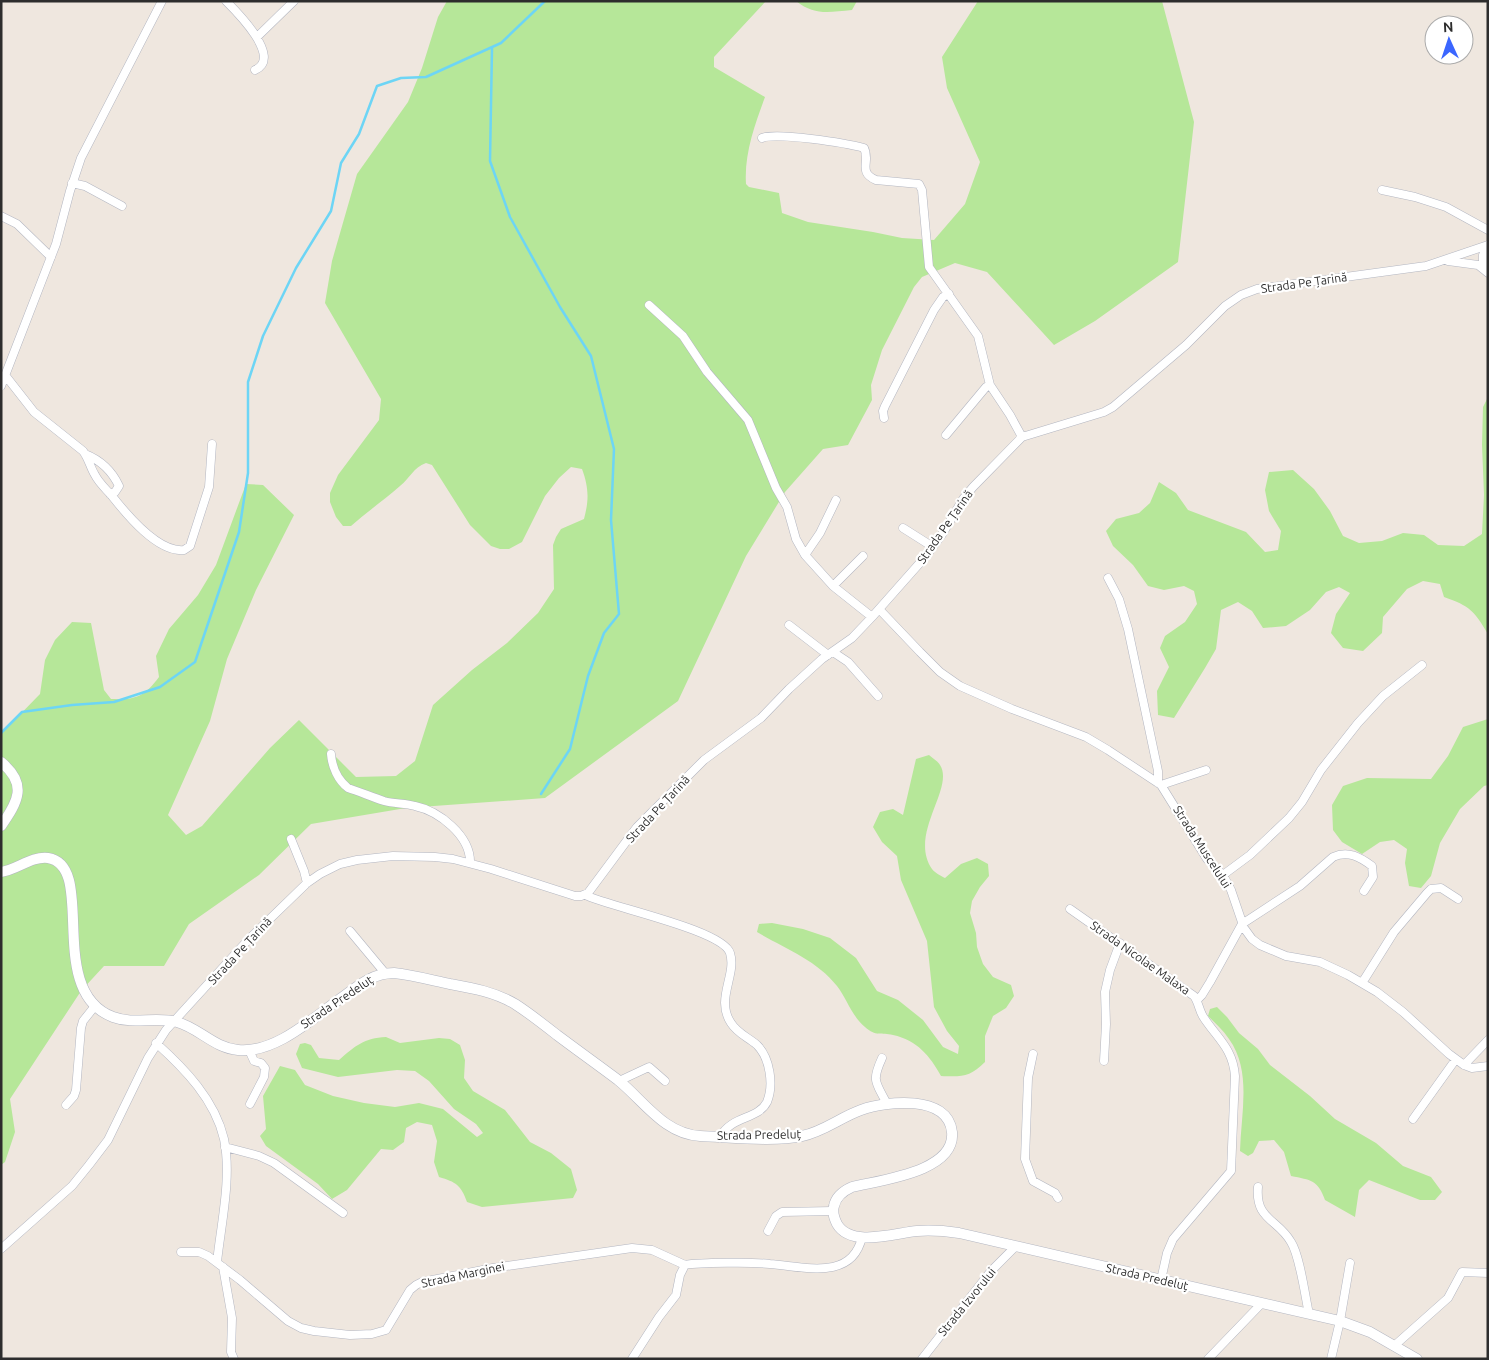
<svg xmlns="http://www.w3.org/2000/svg" width="1489" height="1360" font-family="Ubuntu,sans-serif">
	<style>
		.green { fill: #b6e799 }
		.lines { fill: none; stroke-linecap: round; stroke-linejoin: round }
		.stream { stroke: #6dd5f5; stroke-width: 2.5 }
		.minor-casing { stroke: #b3b6c1; stroke-width: 9 }
		.secondary-casing { stroke: #b3b6c1; stroke-width: 11 }
		.minor { stroke: #fff; stroke-width: 8 }
		.secondary { stroke: #fff; stroke-width: 10 }
		.labels { text-anchor: middle; stroke-width: 4.5; stroke-linejoin: round; paint-order: stroke }
		.street-label { font-size: 12px; fill: #2d2d2d; stroke: #fff }
	</style>
	<rect width="100%" height="100%" fill="#efe7df"/>
	<!-- green -->
	<path class="green" d="M447 1H766L714 57V67L765 97C755 124 744 154 746 184L749 187 779 193 782 213 808 222 873 232 902 238 934 240 965 204 980 162 947 88 942 57 978 1H1162L1194 122 1178 262 1095 321 1054 345 987 272 955 263 922 277 914 287 882 350 871 385 872 400 848 445 823 449 785 492 746 556 678 701 545 798 406 808 311 824 259 875 189 924 164 966H104L81 991 10 1099 15 1132 5 1162 1 1165V734L40 694 45 660 55 640 72 622 91 623 104 690 111 699C136 700 144 697 159 677L156 656 169 629 198 595 216 565 246 484 263 485 294 515 256 590 227 659 210 721 168 815 186 835 202 826 270 748 299 720 356 777 396 776 415 761 433 705 472 670 507 643 538 613 554 589 553 545 556 537 561 529 584 519C589 500 589 488 582 469L571 467 559 478 545 496 522 542 509 549H500L491 546 470 525 432 465 426 463C413 468 410 478 400 486 384 500 367 512 351 526H343L336 517 330 502V493L338 475 379 420 381 399 325 303 332 261 357 174 408 102 422 68 438 17Z
		M796 1H857L852 10C829 12 815 16 796 1Z
		M1488 397V634C1474 611 1470 606 1444 597L1440 584 1423 581 1407 589 1383 617 1382 633 1363 651 1343 648 1331 633 1336 614 1350 593 1339 587 1326 592 1310 610 1286 626 1263 628 1252 611 1238 602 1221 610 1216 649 1205 668 1174 718 1158 715 1157 691 1169 667 1160 648 1165 636 1185 622 1197 604 1194 591 1184 586 1164 590 1148 586 1133 565 1113 546 1106 531 1116 519 1139 513 1150 503 1159 482 1176 493 1188 510 1246 532 1265 552 1278 550 1281 531 1269 511 1265 490 1269 472 1293 470 1314 489 1330 511 1343 536 1359 543 1382 541 1403 533 1424 535 1438 545 1464 546 1482 534 1484 495 1482 445 1483 407Z
		M1488 719V785L1484 786 1460 809 1440 843 1431 876 1421 888 1409 886 1405 863 1407 849 1394 840 1380 842 1362 854 1342 842 1333 830 1332 805 1343 786 1367 778 1431 779 1448 756 1463 727Z
		M929 755C932 758 938 761 940 765 955 788 908 834 932 869 935 873 941 876 945 878L961 864 977 858 988 864 989 876 980 887 972 901 970 913 976 933 977 947 983 964 993 977 1011 985 1014 996 1006 1008 993 1016 985 1036V1062C970 1077 962 1077 941 1076 930 1056 917 1040 893 1035 881 1032 876 1037 865 1027 851 1015 847 999 837 986 817 960 784 948 757 932L759 924 772 923 803 929 830 938 856 958 877 991 898 1000 923 1020 943 1047 958 1054 959 1046 947 1031 934 1007 927 941 901 880 897 856 882 842 873 827 880 812 893 809 903 815 916 759Z
		M1217 1007 1227 1017 1239 1033 1258 1049 1270 1065 1310 1096 1335 1119 1376 1143 1403 1166 1431 1177 1442 1192 1435 1200H1420L1369 1180 1359 1190 1355 1217 1325 1200C1318 1180 1311 1180 1291 1176L1284 1152 1274 1140 1259 1141 1253 1153 1248 1156 1240 1151C1241 1113 1252 1071 1229 1039 1223 1030 1215 1023 1208 1016L1210 1009Z
		M386 1037 400 1043 439 1038 450 1039 460 1045 465 1060 464 1078 473 1091 505 1110 530 1142 551 1153 571 1169 577 1190 573 1198 482 1207 467 1202C461 1185 456 1182 439 1177L434 1162 437 1141 432 1125 417 1122 406 1128 404 1142 393 1150 381 1149 347 1190 332 1199 318 1184 266 1146 260 1136 266 1129 263 1096 280 1066 295 1070 305 1085 333 1096 364 1103 395 1107 419 1103 443 1109 477 1137 483 1133 476 1124 454 1109 429 1081 415 1071 397 1070 338 1077 302 1068 296 1054 300 1044 305 1043 311 1045 319 1058 339 1060C355 1046 364 1038 386 1037Z"/>
	<g class="lines">
		<!-- stream -->
		<path class="stream" d="M492 48 490 161 510 217 560 307 591 356 614 449 611 520 619 614 604 633 588 676 570 749 541 794
			M1 733 22 712 72 705 114 702 160 687 195 662 239 532 248 473V382L263 336 296 268 331 211 341 163 359 134 377 86 401 78 426 77 501 43 545 1"/>
		<!-- minor casing -->
		<g class="minor-casing">
			<path id="minor" d="M226 1C237 12 283 58 255 70
				M257 37 294 1
				M762 138C776 132 846 143 864 148 871 161 857 172 876 180L919 184 922 190 929 267 978 336 990 385 1010 415 1022 437
				M72 183 85 186 122 206
				M1382 190 1415 197 1446 207 1488 230
				M1 216 17 224 51 257
				M1448 261 1478 265 1488 273
				M1483 268V255L1488 245
				M649 305 683 336 707 372 748 420 776 488 787 507 796 539 805 555 833 586 872 617
				M5 375 34 412 83 451C89 459 90 467 95 475 99 483 106 489 112 496 127 515 158 553 184 550L190 546 209 487 212 444
				M1 386 56 244 70 191 81 158 162 1
				M884 418 883 411 885 406 934 310 943 297 949 294
				M946 435 986 387 990 385
				M85 454C100 460 112 471 119 486L115 492 110 494
				M903 528 933 547
				M805 555 820 533 836 500
				M1108 578 1119 599 1128 629 1158 771V783
				M833 586 863 556
				M879 609 920 652 940 672 960 686 1012 709 1086 737 1108 750 1161 785 1207 859 1223 875 1231 890 1244 928 1252 939 1260 945 1286 956 1320 962 1348 975 1377 992 1403 1012 1449 1054 1464 1065 1472 1068 1488 1066
				M789 625 828 655
				M833 652 848 662 878 696
				M331 754C332 767 338 780 348 788 360 792 372 797 384 801 394 804 405 803 415 806 439 811 471 836 470 863
				M1161 785 1206 770
				M291 839 304 871 307 883
				M1223 875 1250 855 1289 818 1302 802 1321 770 1358 723 1383 696 1422 665
				M585 895C610 907 723 930 730 953 737 975 715 999 731 1023 738 1034 748 1037 757 1045 770 1058 774 1085 767 1102 758 1120 732 1115 720 1137
				M1070 909 1194 996C1199 1003 1199 1011 1204 1018 1218 1039 1233 1049 1235 1076L1231 1171 1173 1239 1167 1253 1161 1280
				M350 931 385 973
				M1362 983 1394 932 1427 893 1431 889 1441 888 1458 899
				M1197 1000 1202 995 1210 982 1242 924 1300 886 1333 857C1348 850 1360 857 1372 866L1373 877 1364 891
				M156 1043C185 1069 215 1100 224 1139 232 1177 221 1224 217 1262
				M249 1050 254 1061 261 1063 265 1068 264 1077 250 1104
				M1033 1054 1028 1078 1025 1159 1033 1181 1055 1193 1058 1198
				M882 1058C871 1082 876 1082 887 1104
				M1104 1061 1106 1024 1105 992 1110 970 1120 943
				M1464 1065 1488 1040
				M619 1081 649 1067 665 1081
				M66 1105 74 1096 76 1090 81 1028 83 1021 95 1006
				M1413 1119 1456 1059
				M225 1147 259 1156 274 1163 343 1213
				M1258 1187C1255 1220 1278 1219 1291 1242 1300 1256 1305 1296 1309 1314
				M768 1231 776 1216 782 1212 833 1211
				M1 1249 72 1186 89 1165 108 1140 148 1058 166 1030 248 940 307 883 320 874 340 864 357 860 393 856 435 857 453 859 491 869 575 896H581L588 893 637 827 704 760 761 718 789 689 822 659 852 638 872 617 926 556 943 533 963 499 973 487 1022 437 1104 412 1113 407 1186 345 1225 306 1241 295 1257 289 1426 266 1488 245
				M181 1252H199L208 1256 240 1280 288 1321 301 1328 314 1331 350 1335 372 1334 386 1330 410 1290 416 1285 422 1282 493 1268 632 1248 652 1250 685 1265
				M223 1267 232 1318 231 1352 234 1359
				M1394 1346 1448 1298 1462 1272 1488 1273
				M632 1359 659 1317 676 1295 680 1275 685 1265C694 1263 703 1264 712 1263 732 1263 751 1262 770 1264 802 1266 852 1282 862 1237
				M922 1359 991 1271 1015 1247
				M1208 1359 1262 1303
				M1331 1359 1340 1321 1350 1263"/>
		</g>
		<!-- secondary casing -->
		<g class="secondary-casing">
			<path id="secondary" d="M1 762C28 784 18 802 1 826
				M1 872C17 870 31 856 48 858 98 866 44 991 113 1017 134 1025 156 1016 177 1022 199 1028 214 1048 238 1050 276 1054 315 1016 344 996 360 984 374 973 394 973 413 975 431 980 450 984 472 988 495 992 515 1004 529 1013 543 1024 557 1035 577 1050 598 1065 618 1080 644 1101 664 1134 700 1136 729 1137 774 1142 802 1136 823 1132 841 1117 861 1110 886 1101 948 1094 952 1132 956 1172 880 1180 852 1187 843 1191 836 1196 834 1206 832 1212 834 1218 837 1224 851 1248 895 1233 917 1231 931 1230 945 1231 959 1233L1340 1321 1370 1332 1417 1359"/>
		</g>
		<!-- minor -->
		<use href="#minor" class="minor"/>
		<!-- secondary -->
		<use href="#secondary" class="secondary"/>
	</g>
	<g class="labels">
		<!-- street labels -->
		<g class="street-label">
			<text transform="translate(1304 283) rotate(-8)" y="4">Strada Pe Țarină</text>
			<text transform="translate(945 527) rotate(-55)" y="4">Strada Pe Țarină</text>
			<text transform="translate(658 809) rotate(-47)" y="4">Strada Pe Țarină</text>
			<text transform="translate(1202 847) rotate(57)" y="4">Strada Muscelului</text>
			<text transform="translate(240 951) rotate(-47)" y="4">Strada Pe Țarină</text>
			<text transform="translate(1140 958) rotate(35)" y="4">Strada Nicolae Malaxa</text>
			<text transform="translate(337 1002) rotate(-34)" y="4">Strada Predeluț</text>
			<text transform="translate(759 1135) rotate(-1)" y="4">Strada Predeluț</text>
			<text transform="translate(463 1275) rotate(-12)" y="4">Strada Marginei</text>
			<text transform="translate(1147 1277) rotate(13)" y="4">Strada Predeluț</text>
			<text transform="translate(967 1302) rotate(-51)" y="4">Strada Izvorului</text>
		</g>
	</g>
	<!-- border -->
	<rect width="1489" height="1360" fill="none" stroke="#2d2d2d" stroke-width="5"/>
	<!-- north arrow -->
	<g transform="translate(1449 40) rotate(357)"><circle r="24" fill="#ffffff" stroke="#ababab"/>
	<path d="M0-4L9 19L0 12L-9 19Z" fill="#3b66ff"/>
	<text y="-8" font-size="14" font-weight="bold" text-anchor="middle" fill="#2d2d2d">N</text>
	</g>
</svg>
